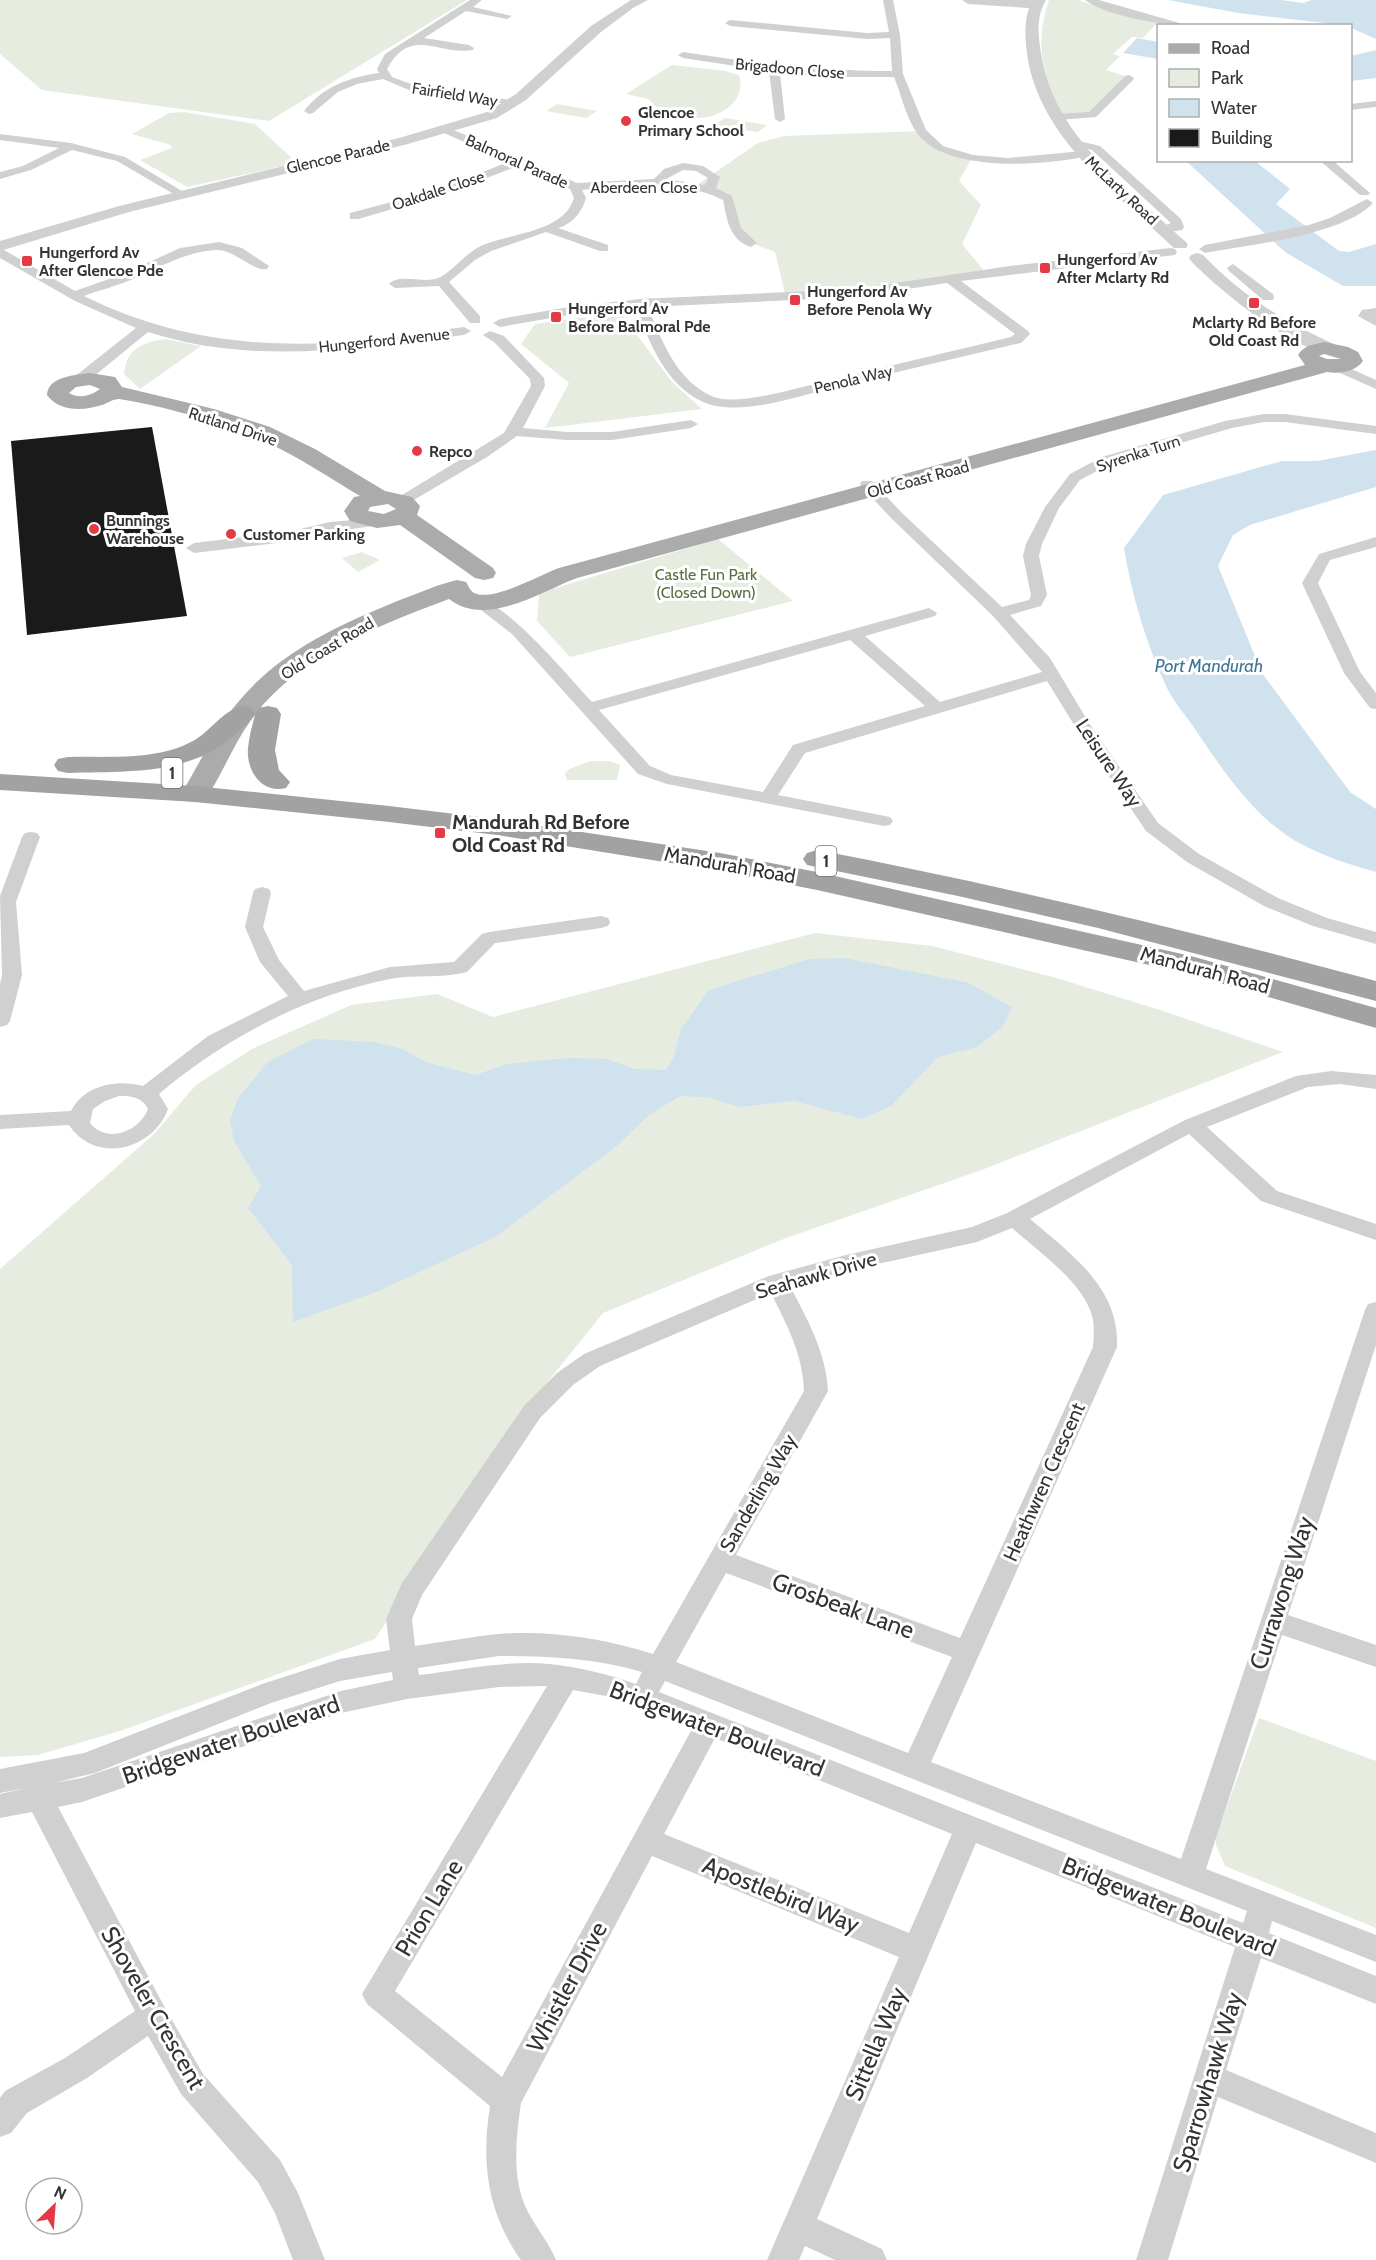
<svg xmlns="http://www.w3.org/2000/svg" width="1376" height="2260" font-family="Cabin,sans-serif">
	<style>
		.green { fill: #e6ecdf }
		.water { fill: #cfe2ee }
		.building { fill: #1a1a1a }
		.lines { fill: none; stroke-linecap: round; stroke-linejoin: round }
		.minor { fill: #d0d0d0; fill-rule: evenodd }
		.tertiary { fill: #d0d0d0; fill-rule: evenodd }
		.primary { fill: #ababab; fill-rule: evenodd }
		.trunk { fill: #a2a2a2; fill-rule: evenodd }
		.poi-dot { fill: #e63946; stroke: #fff; stroke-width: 2 }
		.labels { text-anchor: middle; stroke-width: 6; stroke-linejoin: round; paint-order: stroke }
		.far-street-label { font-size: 16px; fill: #333; stroke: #fff }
		.far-poi-label { font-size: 16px; font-weight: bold; fill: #333; stroke: #fff; text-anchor: start }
		.far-park-label { font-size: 16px; fill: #56703f; stroke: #fff }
		.far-water-label { font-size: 18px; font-style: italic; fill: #3f7597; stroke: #fff }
		.shield { fill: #fff; stroke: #707070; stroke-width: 1.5 }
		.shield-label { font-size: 18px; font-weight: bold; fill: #333 }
		.street-label { font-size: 20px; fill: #333; stroke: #fff }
		.poi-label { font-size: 20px; font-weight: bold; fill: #333; stroke: #fff; text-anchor: start }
		.near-street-label { font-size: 24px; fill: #333; stroke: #fff }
	</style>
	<rect width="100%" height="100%" fill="#fff"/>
	<!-- green -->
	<path class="green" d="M0 0H467L269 121 42 90 0 54Z
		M1049 0H1078L1115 13 1157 23 1143 38 1132 37 1113 54 1120 56 1106 70 1125 76 1090 113 1061 116C1043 75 1034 43 1049 0Z
		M672 65 725 71 739 75C747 99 723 117 700 118 687 118 671 112 658 110L649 99 626 94Z
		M557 104 597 111 586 118 546 111Z
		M184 112 255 124 297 163 187 187 140 160 172 148 171 145 132 134 169 113Z
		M725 118 767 125 758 132 715 125Z
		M921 131 939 148 972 158 959 181 981 205 962 244 986 273 786 298 775 252C737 238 736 236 728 198L697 185 758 143 784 136Z
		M623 316 672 382 702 409 545 428 569 383 521 344 535 324 578 318Z
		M165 339 201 346 140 389 124 374C127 348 141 343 165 339Z
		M718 539 793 601 570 657 537 621 539 593Z
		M362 552 380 560 358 572 342 558Z
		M590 761H609L620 765 617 780H567L565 774 569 769Z
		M815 933 932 946 1053 977 1160 1010 1283 1052 979 1171 786 1238 603 1313 521 1415 375 1639 120 1731 38 1755 0 1757V1269L153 1135 196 1085 252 1049 351 1005 437 994 493 1017Z
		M1259 1718 1376 1761V1928L1225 1866 1216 1845V1836Z"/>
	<!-- water -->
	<path class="water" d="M1168 0H1281L1303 3 1312 0H1376V39L1351 28 1350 26 1238 13Z
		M1137 38 1158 42V59L1123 53Z
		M1376 50V78L1351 81V56Z
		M1186 161H1255L1290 189 1276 204 1339 251 1349 252 1376 244V286H1343L1285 252Z
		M1376 450V487L1250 525 1233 535 1218 566 1262 673 1350 792 1376 809V872C1351 865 1326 857 1303 845 1256 821 1224 772 1195 729 1186 716 1174 702 1167 688 1146 644 1132 596 1124 548L1163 495 1282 461H1317Z
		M844 958 969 983 1012 1007 1003 1026 977 1047 938 1057 891 1106 862 1119 794 1101 740 1107 708 1097 680 1096 649 1115 618 1145 495 1237 376 1292 293 1322 292 1265 248 1208 261 1186 234 1141 230 1120 238 1098 268 1062 313 1039 374 1042 402 1049 428 1063 476 1075 506 1064 569 1058 606 1059 635 1069 666 1070 674 1056 681 1029 709 990 810 959Z"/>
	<!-- building -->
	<path class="building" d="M152 427 187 616 27 635 11 441Z"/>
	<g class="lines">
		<!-- minor -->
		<path class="minor" d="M470 0H482L473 7 512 16 507 19 466 11 424 38 469 45 474 48 473 50C439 56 411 25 387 69L392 77 411 84 510 100 514 101V105L409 90 383 79 357 84 338 92 313 113 309 114 304 111C322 87 350 77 379 73L377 69 385 54Z
			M883 0H893L900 35 903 74 926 130 943 146 973 155 1008 158 1083 151 1087 152V156C1044 166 945 173 917 133 906 118 901 94 894 77H840L780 73 785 119 780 122 775 119 769 71 683 58 678 55 683 52C753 63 821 71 892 71L890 38 867 39 730 26 725 23 730 20 867 33 889 32Z
			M1085 0H1099L1190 26C1165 26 1103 15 1085 0Z
			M1129 75 1134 78 1133 80 1096 117 1058 120 1053 117 1058 114 1089 112 1125 76Z
			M1376 101V107L1350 110V104Z
			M446 127 524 159 577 183 654 179 664 169 683 163 703 166 720 177 716 188 732 196 741 228 757 243 751 247C729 240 727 219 723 200 679 178 629 187 582 190L586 198C582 212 573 224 558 228L608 245V251H600L546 232 491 251 475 260 449 282 480 316V323H470L439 286 395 288 389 284C400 273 424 284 438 278 450 274 466 252 483 245 512 233 564 232 574 198L570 189 518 166 448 193 358 219H350V213L440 189 508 162 442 132 440 130ZM683 170 696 171 708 178 705 185 666 179Z
			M0 134 71 143 125 157 187 194 181 198 177 196 117 161 72 150 31 170 0 179V172L23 166 59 148 0 140Z
			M1075 140 1100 146 1181 219 1184 227 1182 230 1161 233V227L1171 223 1092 150 1071 145V141Z
			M1319 160H1332L1370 193 1368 195H1360Z
			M1367 199 1373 203C1344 235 1248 245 1205 253L1199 249 1205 245 1309 225 1330 218Z
			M219 242 242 248 269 266 267 269C252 272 235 249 216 250 185 252 161 267 133 279 117 286 100 290 84 296 180 344 278 350 383 339 410 336 437 330 464 327L471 331 464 335C357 348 254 366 148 332L93 377 79 384 72 380 74 377 136 328 75 301 0 258V249L4 250 75 291 123 274 180 248Z
			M1171 248 1175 249 1177 252 1175 255 961 281 1028 331 1030 334 1021 343 1016 344C957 358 897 372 838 386 802 395 739 418 703 402 666 385 650 344 636 308L569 315 500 327 493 323 500 319 569 307 640 299 855 289 1010 266ZM947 283 1015 334 1011 337C954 351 896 364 839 378 810 384 740 407 714 397 677 382 662 341 648 307L855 297Z
			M1233 264 1273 294 1274 297 1273 300H1263L1229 271 1227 268Z
			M1376 308V326L1358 316 1362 310Z
			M490 331 504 336 544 378 545 386 523 428 567 432H612L691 420 698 424 691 428 612 440H567L517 436 487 457 407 504H397L395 501 397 498 504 433 531 386 530 379 494 342 483 335Z
			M1336 362 1376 380V389L1331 369 1329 366Z
			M1264 414H1285L1376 426V434L1285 422H1264L1232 428 1112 463 1080 480 1059 508 1042 544 1039 556 1047 595 1041 606 1010 615 1050 658 1089 723 1158 823 1199 854 1278 898 1327 918 1376 932V944L1313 926 1264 906 1187 862 1146 831 1073 723 1047 681 805 753 778 795 890 817 893 821 890 825 884 826 667 784 638 774 512 634 472 603 474 600C500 593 573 682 592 702L929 608 937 613 935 616 865 636 940 702 1042 672 993 616 891 518 862 487 860 484 862 481H872L901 512 1002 607 1029 600 1031 595 1023 556 1026 544 1045 507 1070 474 1102 457 1225 421ZM850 640 925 706 793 745 763 792 671 775 650 766 599 710Z
			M375 518 380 519 382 522 380 525 330 532 292 541 194 553 186 548 194 543 292 531 330 522Z
			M1376 537V547L1330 560 1318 583 1360 672 1376 693V709L1370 708 1344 673 1302 583 1319 554Z
			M31 832 37 833 40 837 16 902 22 975 10 1021 7 1025 0 1027V984L2 975 0 896 22 837 25 833Z
			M262 887 269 889 271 893 263 927 279 960 304 991 390 967 454 962 482 934 489 932 601 916 608 918 610 922 608 926 601 928 495 943 467 972C442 979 415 974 390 979 304 996 226 1038 159 1094L168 1109C153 1150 95 1165 69 1125L0 1129V1115L71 1111C84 1085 117 1079 143 1086L208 1036 288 996 260 962 245 927 253 893 255 889ZM119 1096C131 1096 142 1097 148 1109 139 1132 107 1144 90 1123L93 1109 105 1101Z
			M1331 1071 1376 1075V1089L1340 1084 1308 1087 1207 1127 1277 1191 1376 1224V1240L1261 1201 1189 1134 1030 1219C1071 1254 1120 1288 1117 1347L931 1762 1181 1859 1365 1310 1368 1304 1376 1302V1345L1288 1615 1376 1645V1667L1282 1635 1206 1869 1376 1935V1962L1272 1921 1269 1933 1376 1976V2004L1261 1958 1226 2070 1376 2133V2163L1218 2097 1168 2260H1136L1235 1947 976 1843 817 2219 882 2249 887 2260H835L805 2246 799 2260H767L899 1957 652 1856 521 2103C516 2138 511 2179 528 2212 537 2229 549 2243 556 2260H521C487 2213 481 2162 490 2106L367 2004 362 1994 547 1686 499 1687 407 1699 341 1713 82 1802 58 1807 164 2006 203 2074 280 2160 298 2193 325 2260H293L275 2213 258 2182 181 2094 148 2036 87 2078 27 2113 11 2133 0 2137V2098L5 2091 65 2058 135 2011 32 1812 0 1818V1794L26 1788 0 1793V1769L84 1753 265 1683 340 1659 390 1650 386 1619 402 1583 524 1406 557 1373 584 1354 769 1276 846 1255 972 1227 1007 1213 1185 1120 1296 1076ZM1012 1228C1036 1249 1079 1280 1090 1310 1095 1321 1094 1335 1093 1347L960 1638 736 1555 828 1391C826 1352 808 1321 790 1286L846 1271 977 1242ZM771 1293C787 1325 803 1355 804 1391L653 1654C603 1638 550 1630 498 1634 470 1637 443 1642 415 1646L412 1619 422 1595 540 1418 573 1385 600 1366ZM726 1573 952 1657 908 1753 676 1662ZM499 1656C548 1656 595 1658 642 1672L636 1684C607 1674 579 1667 549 1664 507 1660 461 1670 419 1675L418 1668ZM392 1672 393 1680 341 1691 82 1778 53 1783 95 1773 271 1703 340 1681ZM665 1681 1247 1911 1243 1923 659 1692ZM573 1690 606 1696 692 1729 502 2077 395 1991ZM715 1738 952 1834 909 1933 664 1834Z"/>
		<!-- tertiary -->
		<path class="tertiary" d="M631 0H648L633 8 601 32 526 100 497 118 408 144 129 212 0 251V241L119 206 399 138 487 112 516 94 591 26Z
			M962 0H1046C1036 17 1038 35 1041 53 1053 136 1128 188 1186 242L1188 245 1186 248H1174C1117 194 1039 138 1027 54 1025 38 1024 23 1029 8L968 4Z
			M1197 253 1203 255C1240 294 1284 322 1334 344L1337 348 1334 352C1302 359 1213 285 1191 261L1189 258 1191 255Z"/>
		<!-- primary -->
		<path class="primary" d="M1324 342 1348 347 1358 352 1363 361C1355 372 1339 374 1327 372L577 578C540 592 486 628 449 599 378 626 297 656 251 720 233 745 222 775 205 800L195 802 185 800 181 794C200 763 215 729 239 701 281 650 345 622 405 598 422 592 439 584 457 580L466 582C469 586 469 590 474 593 494 602 539 575 559 568L1305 365 1298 355C1304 345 1313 345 1324 342ZM1324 354 1341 359H1327L1319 356Z
			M90 373 115 377 122 387 214 409 270 427 315 449 385 491 412 497 420 506 417 515 493 568 496 573 493 578 484 580 475 578 400 525 377 528 350 521 344 511 354 497 360 496C330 478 300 458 268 443 227 424 164 406 119 399 113 399 108 403 102 405 84 411 59 412 47 395 48 376 76 375 90 373ZM90 385 100 389C91 396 79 399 69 393L76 387ZM388 504 396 509 384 514 368 511 370 507Z"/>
		<!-- trunk -->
		<path class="trunk" d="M242 706 251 708 255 714 259 708 268 706 277 708 281 714 275 750 279 770 290 782 286 788C262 794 246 771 248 748 249 737 252 726 255 715 249 723 242 728 235 735 189 776 126 771 68 773L58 771 54 765 58 759 68 757C109 756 156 761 193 741 211 731 222 711 242 706Z
			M0 774 195 786 389 806 497 819 720 853 817 872 1191 956 1376 1008V1028L1185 973 817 890 720 871 497 835 389 822 195 802 0 790Z
			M817 850C1005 886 1191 931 1376 981V1001L1098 928 958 896 807 865 803 859 807 853Z"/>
	</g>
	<!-- markers -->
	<g class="poi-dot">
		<circle cx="626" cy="121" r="6"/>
		<rect x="21" y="255" width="12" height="12" rx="3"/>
		<rect x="1039" y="262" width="12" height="12" rx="3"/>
		<rect x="789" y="294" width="12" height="12" rx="3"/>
		<rect x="1248" y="297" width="12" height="12" rx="3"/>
		<rect x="550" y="311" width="12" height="12" rx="3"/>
		<circle cx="417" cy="451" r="6"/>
		<circle cx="94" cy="529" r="6"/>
		<circle cx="231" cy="534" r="6"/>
		<rect x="434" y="827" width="12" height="12" rx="3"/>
	</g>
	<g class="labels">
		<!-- far-street labels -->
		<g class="far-street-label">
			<text transform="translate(790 68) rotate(5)" y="6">Brigadoon Close</text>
			<text transform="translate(455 94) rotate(9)" y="6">Fairfield Way</text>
			<text transform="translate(338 156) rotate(-13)" y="6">Glencoe Parade</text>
			<text transform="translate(517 161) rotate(24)" y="6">Balmoral Parade</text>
			<text x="644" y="193">Aberdeen Close</text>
			<text transform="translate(438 190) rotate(-18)" y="6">Oakdale Close</text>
			<text transform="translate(1122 190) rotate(43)" y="6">McLarty Road</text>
			<text transform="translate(384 340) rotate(-6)" y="6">Hungerford Avenue</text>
			<text transform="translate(853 379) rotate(-13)" y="6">Penola Way</text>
			<text transform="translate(233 426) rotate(18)" y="6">Rutland Drive</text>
			<text transform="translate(1138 453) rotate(-18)" y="6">Syrenka Turn</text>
			<text transform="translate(918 479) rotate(-15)" y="6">Old Coast Road</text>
			<text transform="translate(327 648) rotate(-31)" y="6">Old Coast Road</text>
		</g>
		<!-- far-poi labels -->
		<g class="far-poi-label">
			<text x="638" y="118">Glencoe<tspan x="638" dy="18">Primary School</tspan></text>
			<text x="39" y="258">Hungerford Av<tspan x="39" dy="18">After Glencoe Pde</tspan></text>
			<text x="1057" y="265">Hungerford Av<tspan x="1057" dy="18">After Mclarty Rd</tspan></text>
			<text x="807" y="297">Hungerford Av<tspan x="807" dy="18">Before Penola Wy</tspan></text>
			<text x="568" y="314">Hungerford Av<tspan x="568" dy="18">Before Balmoral Pde</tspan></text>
			<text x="1254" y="328" text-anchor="middle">Mclarty Rd Before<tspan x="1254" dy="18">Old Coast Rd</tspan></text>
			<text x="429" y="457">Repco</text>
			<text x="106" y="526">Bunnings<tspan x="106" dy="18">Warehouse</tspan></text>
			<text x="243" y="540">Customer Parking</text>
		</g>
		<!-- far-park labels -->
		<g class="far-park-label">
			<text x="706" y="580">Castle Fun Park<tspan x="706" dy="18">(Closed Down)</tspan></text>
		</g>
		<!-- far-water labels -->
		<g class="far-water-label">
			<text x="1209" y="672">Port Mandurah</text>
		</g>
		<!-- shield labels -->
		<g class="shield">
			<rect x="161.5" y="758" width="21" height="30" rx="4.5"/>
			<rect x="815.5" y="846" width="21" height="30" rx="4.5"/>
		</g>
		<g class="shield-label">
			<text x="172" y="779">1</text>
			<text x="826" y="867">1</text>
		</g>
		<!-- street labels -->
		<g class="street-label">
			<text transform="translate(1109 763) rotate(56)" y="7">Leisure Way</text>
			<text transform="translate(730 865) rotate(10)" y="7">Mandurah Road</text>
			<text transform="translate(1205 970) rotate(15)" y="7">Mandurah Road</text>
			<text transform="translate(816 1275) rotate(-16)" y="7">Seahawk Drive</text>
			<text transform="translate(1044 1482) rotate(-66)" y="7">Heathwren Crescent</text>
			<text transform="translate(758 1493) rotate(-60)" y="7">Sanderling Way</text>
		</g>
		<!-- poi labels -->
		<g class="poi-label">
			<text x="452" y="829">Mandurah Rd Before<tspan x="452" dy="23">Old Coast Rd</tspan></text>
		</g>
		<!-- near-street labels -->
		<g class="near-street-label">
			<text transform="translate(1282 1593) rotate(-72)" y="8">Currawong Way</text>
			<text transform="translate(843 1606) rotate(20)" y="8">Grosbeak Lane</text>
			<text transform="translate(717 1729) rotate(21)" y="8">Bridgewater Boulevard</text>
			<text transform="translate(231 1740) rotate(-19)" y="8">Bridgewater Boulevard</text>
			<text transform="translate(781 1895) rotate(22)" y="8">Apostlebird Way</text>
			<text transform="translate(1169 1907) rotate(22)" y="8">Bridgewater Boulevard</text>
			<text transform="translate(429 1908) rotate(-59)" y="8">Prion Lane</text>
			<text transform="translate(567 1987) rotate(-62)" y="8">Whistler Drive</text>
			<text transform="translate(153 2008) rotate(60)" y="8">Shoveler Crescent</text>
			<text transform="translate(876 2044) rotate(-67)" y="8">Sittella Way</text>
			<text transform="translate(1208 2082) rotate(-73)" y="8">Sparrowhawk Way</text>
		</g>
	</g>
	<!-- legend -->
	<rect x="1157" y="24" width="195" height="138" fill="#ffffff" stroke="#adadad" stroke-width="1.5"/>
	<rect x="1169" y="44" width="30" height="9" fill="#ababab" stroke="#adadad" stroke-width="1.5"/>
	<text x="1211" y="54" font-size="18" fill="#333333">Road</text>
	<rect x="1169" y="69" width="30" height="18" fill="#e6ecdf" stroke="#adadad" stroke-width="1.5"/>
	<text x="1211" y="84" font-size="18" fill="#333333">Park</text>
	<rect x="1169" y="99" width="30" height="18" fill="#cfe2ee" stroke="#adadad" stroke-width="1.5"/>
	<text x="1211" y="114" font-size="18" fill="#333333">Water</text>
	<rect x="1169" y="129" width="30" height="18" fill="#1a1a1a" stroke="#adadad" stroke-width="1.5"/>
	<text x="1211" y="144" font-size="18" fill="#333333">Building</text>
	<!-- north arrow -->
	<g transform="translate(54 2206) rotate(25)"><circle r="28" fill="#ffffff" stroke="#adadad" stroke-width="1.5"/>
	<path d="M0-4.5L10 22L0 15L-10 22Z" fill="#e63946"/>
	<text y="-9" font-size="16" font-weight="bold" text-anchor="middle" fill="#333333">N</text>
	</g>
</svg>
